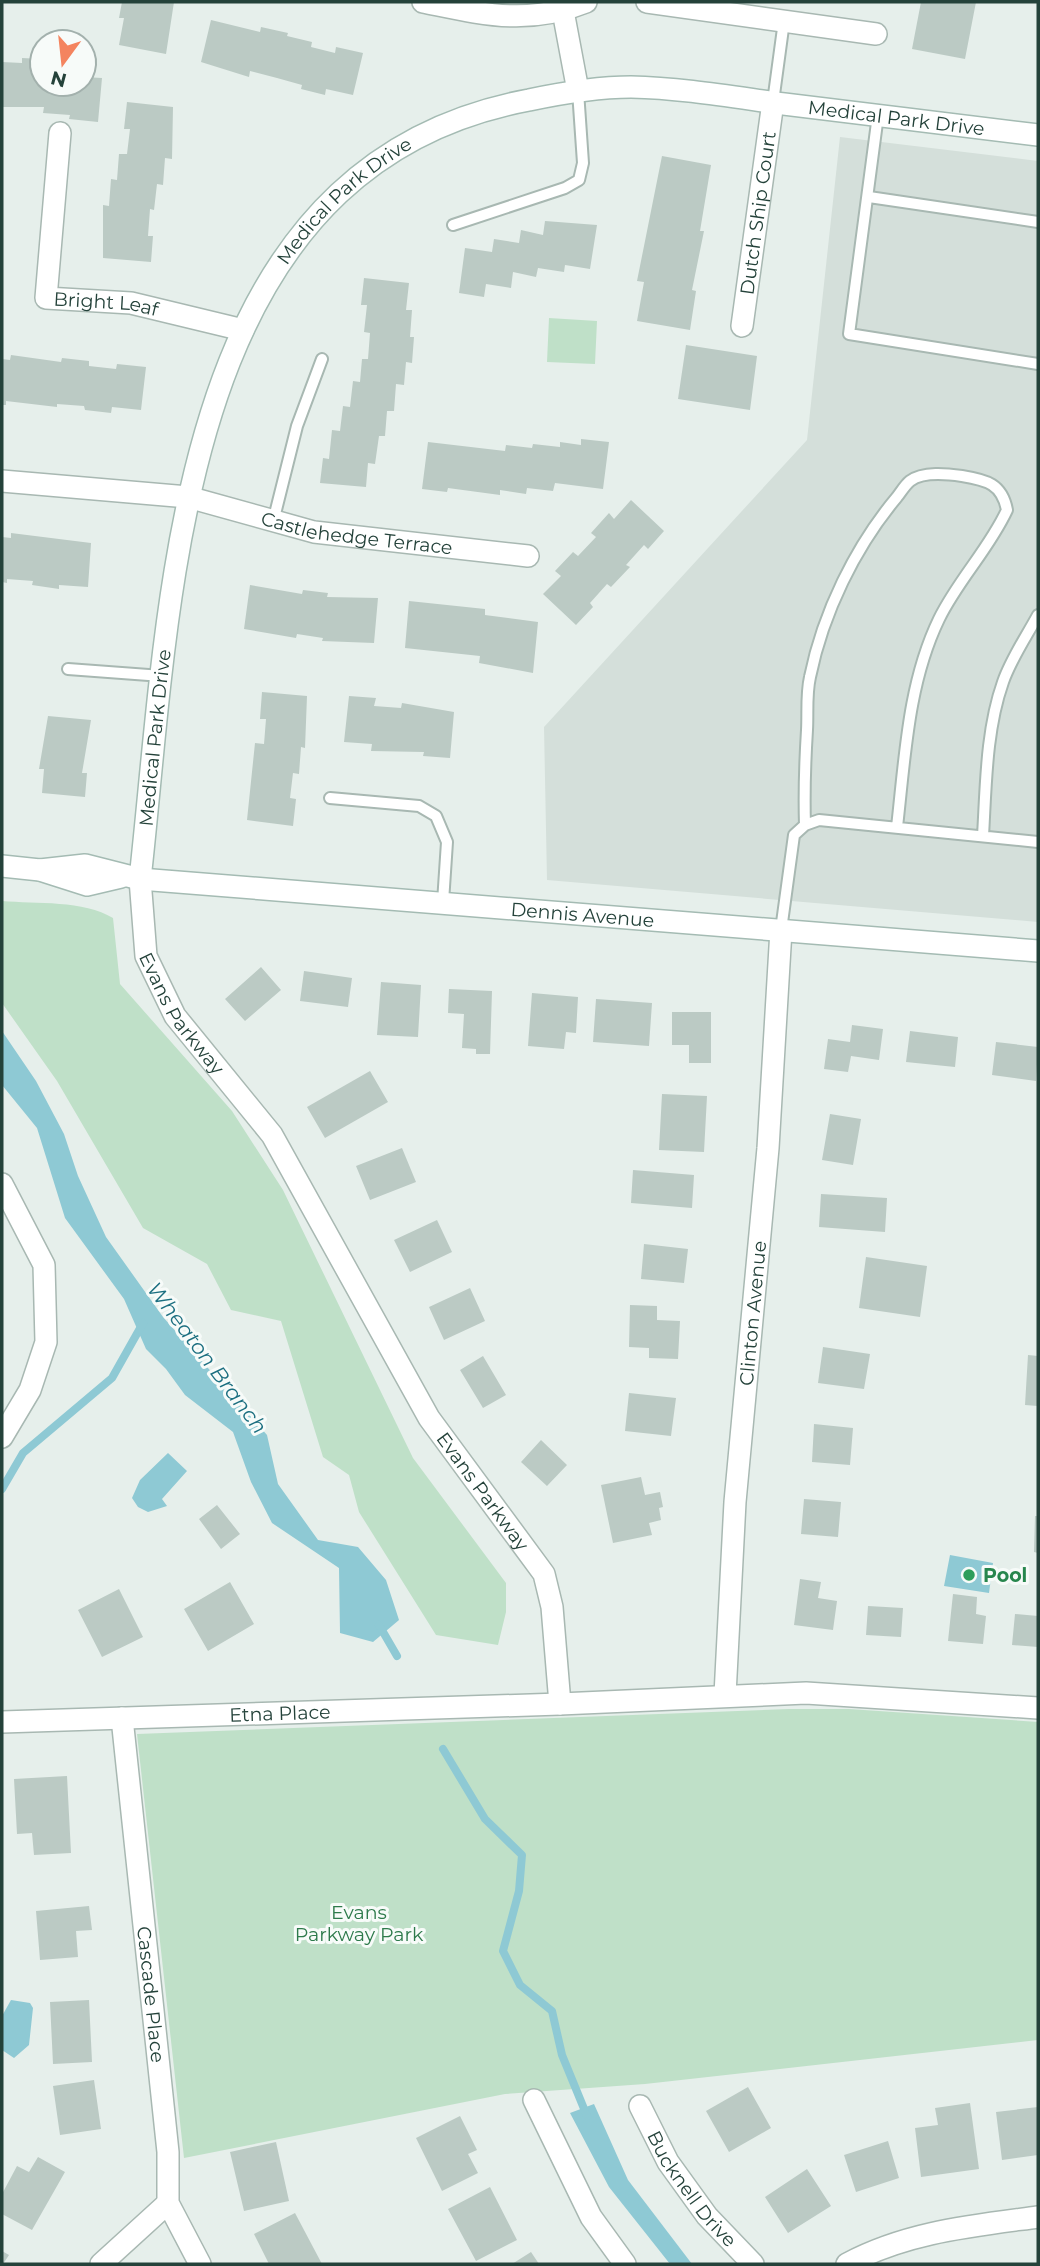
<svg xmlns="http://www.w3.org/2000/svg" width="1040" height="2266" font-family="Montserrat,sans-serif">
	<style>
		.built { fill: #d4dfda }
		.green { fill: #bfe0c8 }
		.water { fill: #8ec9d4 }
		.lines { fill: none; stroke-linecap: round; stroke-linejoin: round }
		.stream { stroke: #8ec9d4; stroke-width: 8 }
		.building { fill: #bbcac4 }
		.lane-casing { stroke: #a8b8b2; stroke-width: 14 }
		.street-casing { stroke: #a8b8b2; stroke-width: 24 }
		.secondary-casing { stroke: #a4bbb3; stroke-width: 24 }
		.lane { stroke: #fff; stroke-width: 10 }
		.street { stroke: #fff; stroke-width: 21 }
		.secondary { stroke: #fff; stroke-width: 21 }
		.leisure-dot { fill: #2e9e5b; stroke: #f7fbf9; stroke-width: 2.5 }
		.labels { text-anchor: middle; stroke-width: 6; stroke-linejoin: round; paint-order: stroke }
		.street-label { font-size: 19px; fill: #24423a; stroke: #f7fbf9 }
		.leisure-label { font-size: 19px; font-weight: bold; fill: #27864d; stroke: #f7fbf9; text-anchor: start }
		.park-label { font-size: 19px; fill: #2d7a4b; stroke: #f7fbf9 }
		.water-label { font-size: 21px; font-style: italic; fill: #1c6f80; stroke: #f7fbf9 }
	</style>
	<rect width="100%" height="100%" fill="#e6efeb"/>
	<!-- built -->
	<path class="built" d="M840 137 1038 161V922L547 880 544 727 807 440Z"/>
	<!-- green -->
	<path class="green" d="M549 318 597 321 595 364 547 362Z
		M2 901C36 904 84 900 113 918L120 984 232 1111 283 1190 413 1458 506 1583V1612L498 1645 436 1635 359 1512 349 1475 323 1457 281 1321 231 1310 207 1264 143 1228 57 1081 2 1003Z
		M789 1709H849L1038 1722V2040L645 2084 505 2094 184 2158 137 1734Z"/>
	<!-- water -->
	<path class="water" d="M2 1031 36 1081 64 1134 78 1176 106 1237 163 1317 267 1435 278 1484 318 1540 358 1547 386 1580 399 1620 373 1642 340 1633 339 1568 272 1523 251 1482 233 1432 185 1395 166 1369 146 1349 124 1299 65 1218 37 1128 2 1085Z
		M168 1453 187 1471 162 1499 167 1506 148 1512 138 1507 132 1498 140 1480Z
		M950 1555 993 1563 989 1593 944 1586Z
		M11 2000 30 2003 33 2008 29 2045 14 2058 2 2050V2016Z
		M594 2104 628 2180 692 2264H670L609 2187 570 2113Z"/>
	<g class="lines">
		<!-- stream -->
		<path class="stream" d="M2 1489 23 1453 112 1378 143 1323
			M379 1625 397 1656
			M443 1749 485 1819 522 1855 519 1891 503 1951 520 1985 552 2011 562 2055 587 2116"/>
	</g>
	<!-- building -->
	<path class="building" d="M122 2H174L166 54 119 45 124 18H119Z
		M921 2H976L965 59 912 49Z
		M211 20 260 32 261 27 288 33 287 36 312 42 311 47 335 53 336 47 363 53 353 95 326 89 325 95 301 89 302 85 277 78 250 71 249 77 201 62Z
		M22 58 42 59V84H84V77L102 78 98 122 69 119 70 115 43 113 44 107H2V62L22 63Z
		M127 102 173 107 172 159 165 158 163 185 157 184 154 210 150 209 148 236H153L151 262 103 258V205L109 206 111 179 117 180 119 154H127L130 129H124Z
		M662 156 711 165 700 231H704L692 290 696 291 690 330 637 321 644 282 637 281Z
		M545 221 597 225 590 269 565 265 564 272 538 268 536 277 513 272 511 288 486 284 484 297 459 293 465 248 492 252 494 239 519 243 521 230 543 235Z
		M364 278 409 283 406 310H412L410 337H414L412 363 406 362 404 385 396 384 394 411H387L385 436H379L375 464 368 463 366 487 320 483 323 458 329 459 332 430 340 431 343 406 350 407 353 381 360 382 362 359H368L370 333 364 332 367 305H361Z
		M686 345 757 356 750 410 678 399Z
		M11 355 61 362 62 358 89 361V366L116 369 117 364 146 367 141 410 112 407 111 413 85 410 84 406 57 404V407L6 401V405H2V359L10 360Z
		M581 439 609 442 603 489 555 483 553 491 527 488 526 494 500 490V495L448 488 447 492 422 489 428 442 505 451 506 445 532 448 533 444 560 447V442L581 445Z
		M631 500 664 531 648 549 644 545 626 565 630 567 611 587 607 584 590 603 593 607 576 625 543 594 561 576 555 571 573 552 578 556 596 537 591 533 609 513 614 519Z
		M11 533 91 543 88 587 59 585V589L32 585 33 581 7 579V583L2 582V537L11 538Z
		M250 585 302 594 303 590 328 593 327 597 378 598 374 643 322 641 323 638 297 634 296 638 244 629Z
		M409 601 485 609V615L538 622 533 673 479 663 480 656 405 648Z
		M262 692 307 696 305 748 301 747 299 774 293 773 290 798 296 799 293 826 247 820 255 743 264 744 266 719H260Z
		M349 696 376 698 374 706 401 708 402 703 454 712 450 758 423 756 424 752 371 751 372 744 344 742Z
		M48 716 91 720 82 773H87L85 797 42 793 44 769H39Z
		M261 967 281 990 245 1021 225 999Z
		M304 971 352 978 348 1007 300 1001Z
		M381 982 421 985 418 1037 377 1035Z
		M449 989 492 991 490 1054H476V1049L462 1048 464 1014 448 1013Z
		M532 993 578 997 576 1033 566 1032 564 1049 528 1046Z
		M596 999 652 1003 649 1046 593 1042Z
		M672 1012H711V1063H689V1045H672Z
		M852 1025 883 1029 879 1060 851 1056 848 1072 824 1069 828 1039 850 1042Z
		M910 1031 958 1037 955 1067 906 1062Z
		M996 1042 1038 1047 1036 1081 992 1075Z
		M370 1071 388 1102 325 1138 307 1107Z
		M662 1094 707 1096 704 1152 659 1150Z
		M830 1114 861 1119 853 1165 822 1160Z
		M402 1148 416 1182 370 1200 356 1166Z
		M633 1170 694 1175 692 1208 631 1203Z
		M821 1194 887 1198 885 1232 819 1227Z
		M437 1220 452 1252 410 1272 394 1240Z
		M644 1244 688 1249 684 1283 641 1279Z
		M866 1257 927 1266 920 1317 859 1308Z
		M470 1288 485 1321 444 1340 429 1307Z
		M630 1305 657 1306V1320L680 1321 678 1359 649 1358V1348L629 1347Z
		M823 1347 870 1354 864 1389 818 1383Z
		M1028 1355 1038 1356V1406L1025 1405Z
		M483 1356 506 1395 483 1408 460 1370Z
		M629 1393 676 1398 671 1436 625 1431Z
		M814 1424 853 1428 850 1465 812 1462Z
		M541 1440 567 1465 547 1486 521 1462Z
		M641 1477 645 1495 660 1492 663 1507 659 1508 661 1520 649 1523 652 1535 613 1543 601 1485Z
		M804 1499 841 1502 838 1537 801 1534Z
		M217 1505 240 1534 221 1549 199 1519Z
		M1035 1516H1038V1553L1034 1552Z
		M800 1579 821 1582 818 1598 837 1601 833 1630 794 1625Z
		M230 1582 254 1624 208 1651 184 1609Z
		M119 1589 143 1637 102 1657 78 1610Z
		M953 1594 977 1597 976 1614 986 1616 983 1644 948 1641Z
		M868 1606 903 1608 901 1637 866 1635Z
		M1015 1614 1038 1616V1647L1012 1645Z
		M67 1776 71 1853 34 1855 32 1833 17 1834 14 1779Z
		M89 1906 92 1930 76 1931 78 1957 40 1960 36 1911Z
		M89 2000 92 2062 53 2064 50 2002Z
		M94 2080 101 2129 60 2135 53 2086Z
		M748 2087 771 2128 729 2152 706 2111Z
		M970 2103 979 2169 921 2177 915 2128 938 2125 935 2108Z
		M1038 2107V2155L1002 2160 996 2112Z
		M460 2116 477 2150 468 2154 478 2173 442 2191 416 2138Z
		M888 2141 899 2178 856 2192 844 2155Z
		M276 2142 289 2201 244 2211 230 2152Z
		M38 2157 65 2172 32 2230 2 2214V2194L17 2166 29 2172Z
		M807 2169 831 2206 788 2233 765 2197Z
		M490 2187 517 2240 476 2261 448 2209Z
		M295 2213 322 2264H269L254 2234Z
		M2 2251 9 2255 3 2264H2Z
		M531 2252 539 2264H512Z"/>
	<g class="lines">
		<!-- lane casing -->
		<g class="lane-casing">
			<path id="lane" d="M773 102 784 21
				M878 115 849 334 1038 364
				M869 197 1038 222
				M453 225 565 188 579 180 583 163 578 91
				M273 522 297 426 322 359
				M68 669 162 676
				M330 798 419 806 436 816 447 842 443 902
				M805 825C804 793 805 762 807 730 808 713 806 694 810 677 823 613 855 547 897 497 901 492 905 485 910 481 923 471 948 474 962 476 987 480 1002 484 1007 510 989 549 958 580 939 619 908 683 905 757 897 827
				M983 836C986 785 986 730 1003 682 1011 659 1026 637 1038 615
				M781 930 794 835 805 825 819 820 1038 842"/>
		</g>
		<!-- street casing -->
		<g class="street-casing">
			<g id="street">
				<path d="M423 2C483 14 527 26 586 2"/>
				<path d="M558 2 563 11 578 91"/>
				<path d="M647 2 876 34"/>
				<path id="s1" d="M60 133 46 298 131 303 243 330"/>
				<path id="s2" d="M742 326 773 102"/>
				<path id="s3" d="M2 481 188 497 314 532 528 556"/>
				<path id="s4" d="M140 879 146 956 175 1016 272 1135 429 1418 544 1574 552 1607 560 1704"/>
				<path d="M2 1184 44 1265 46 1342 30 1390 2 1437"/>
				<path id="s5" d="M725 1695 735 1502 768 1148 781 930"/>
				<path id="s6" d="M122 1718 168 2152V2203L200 2264"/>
				<path id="s7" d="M2 1722 560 1704 806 1693 1038 1708"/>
				<path d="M534 2100 591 2217 625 2264"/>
				<path id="s8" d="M640 2106 668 2162 707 2216 753 2264"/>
				<path d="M101 2264 168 2203"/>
				<path d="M847 2264C907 2232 971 2226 1038 2217"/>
			</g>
		</g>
		<!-- secondary casing -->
		<g class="secondary-casing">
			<g id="secondary">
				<path d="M2 866 40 870 87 885 121 877"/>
				<path id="s9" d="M40 870 85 865 140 879 1038 951"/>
				<path id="s10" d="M140 879C172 595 173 166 529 100 562 93 597 87 631 87 682 88 733 97 784 104 869 114 953 125 1038 135"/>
			</g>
		</g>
		<!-- lane -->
		<use href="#lane" class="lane"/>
		<!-- street -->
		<use href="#street" class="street"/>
		<!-- secondary -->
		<use href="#secondary" class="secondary"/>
	</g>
	<!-- markers -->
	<circle class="leisure-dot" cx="969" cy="1575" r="7"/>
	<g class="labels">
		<!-- street labels -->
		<g class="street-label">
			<text dy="7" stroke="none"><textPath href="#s10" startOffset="1314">Medical Park Drive</textPath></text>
			<text dy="7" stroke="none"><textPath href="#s10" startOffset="728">Medical Park Drive</textPath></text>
			<text dy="7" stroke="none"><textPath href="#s2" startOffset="114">Dutch Ship Court</textPath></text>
			<text dy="7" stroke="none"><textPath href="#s1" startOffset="226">Bright Leaf</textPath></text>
			<text dy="7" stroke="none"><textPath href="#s3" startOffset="360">Castlehedge Terrace</textPath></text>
			<text dy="7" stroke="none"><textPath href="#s10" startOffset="142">Medical Park Drive</textPath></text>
			<text dy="7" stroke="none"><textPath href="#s9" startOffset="546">Dennis Avenue</textPath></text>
			<text dy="7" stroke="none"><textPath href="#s4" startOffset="145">Evans Parkway</textPath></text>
			<text dy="7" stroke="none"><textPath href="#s5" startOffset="383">Clinton Avenue</textPath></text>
			<text dy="7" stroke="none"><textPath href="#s4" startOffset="712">Evans Parkway</textPath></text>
			<text dy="7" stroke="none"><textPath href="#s7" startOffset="278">Etna Place</textPath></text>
			<text dy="7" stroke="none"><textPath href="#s6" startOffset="278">Cascade Place</textPath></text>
			<text dy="7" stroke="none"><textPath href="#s8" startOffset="98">Bucknell Drive</textPath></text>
		</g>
		<!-- leisure labels -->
		<g class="leisure-label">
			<text x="983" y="1582">Pool</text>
		</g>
		<!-- park labels -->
		<g class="park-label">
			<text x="359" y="1919">Evans<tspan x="359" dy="22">Parkway Park</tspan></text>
		</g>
		<!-- water labels -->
		<g class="water-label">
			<text transform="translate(207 1358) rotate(53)" y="7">Wheaton Branch</text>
		</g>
	</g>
	<!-- border -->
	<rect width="1040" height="2266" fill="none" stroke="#24423a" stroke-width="7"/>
	<!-- north arrow -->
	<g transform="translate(63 63) rotate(195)"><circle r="33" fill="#f7fbf9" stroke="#a3b1ad" stroke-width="2"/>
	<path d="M0-5L12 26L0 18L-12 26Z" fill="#f4845f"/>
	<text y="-10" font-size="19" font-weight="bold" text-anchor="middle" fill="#24423a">N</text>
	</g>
</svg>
